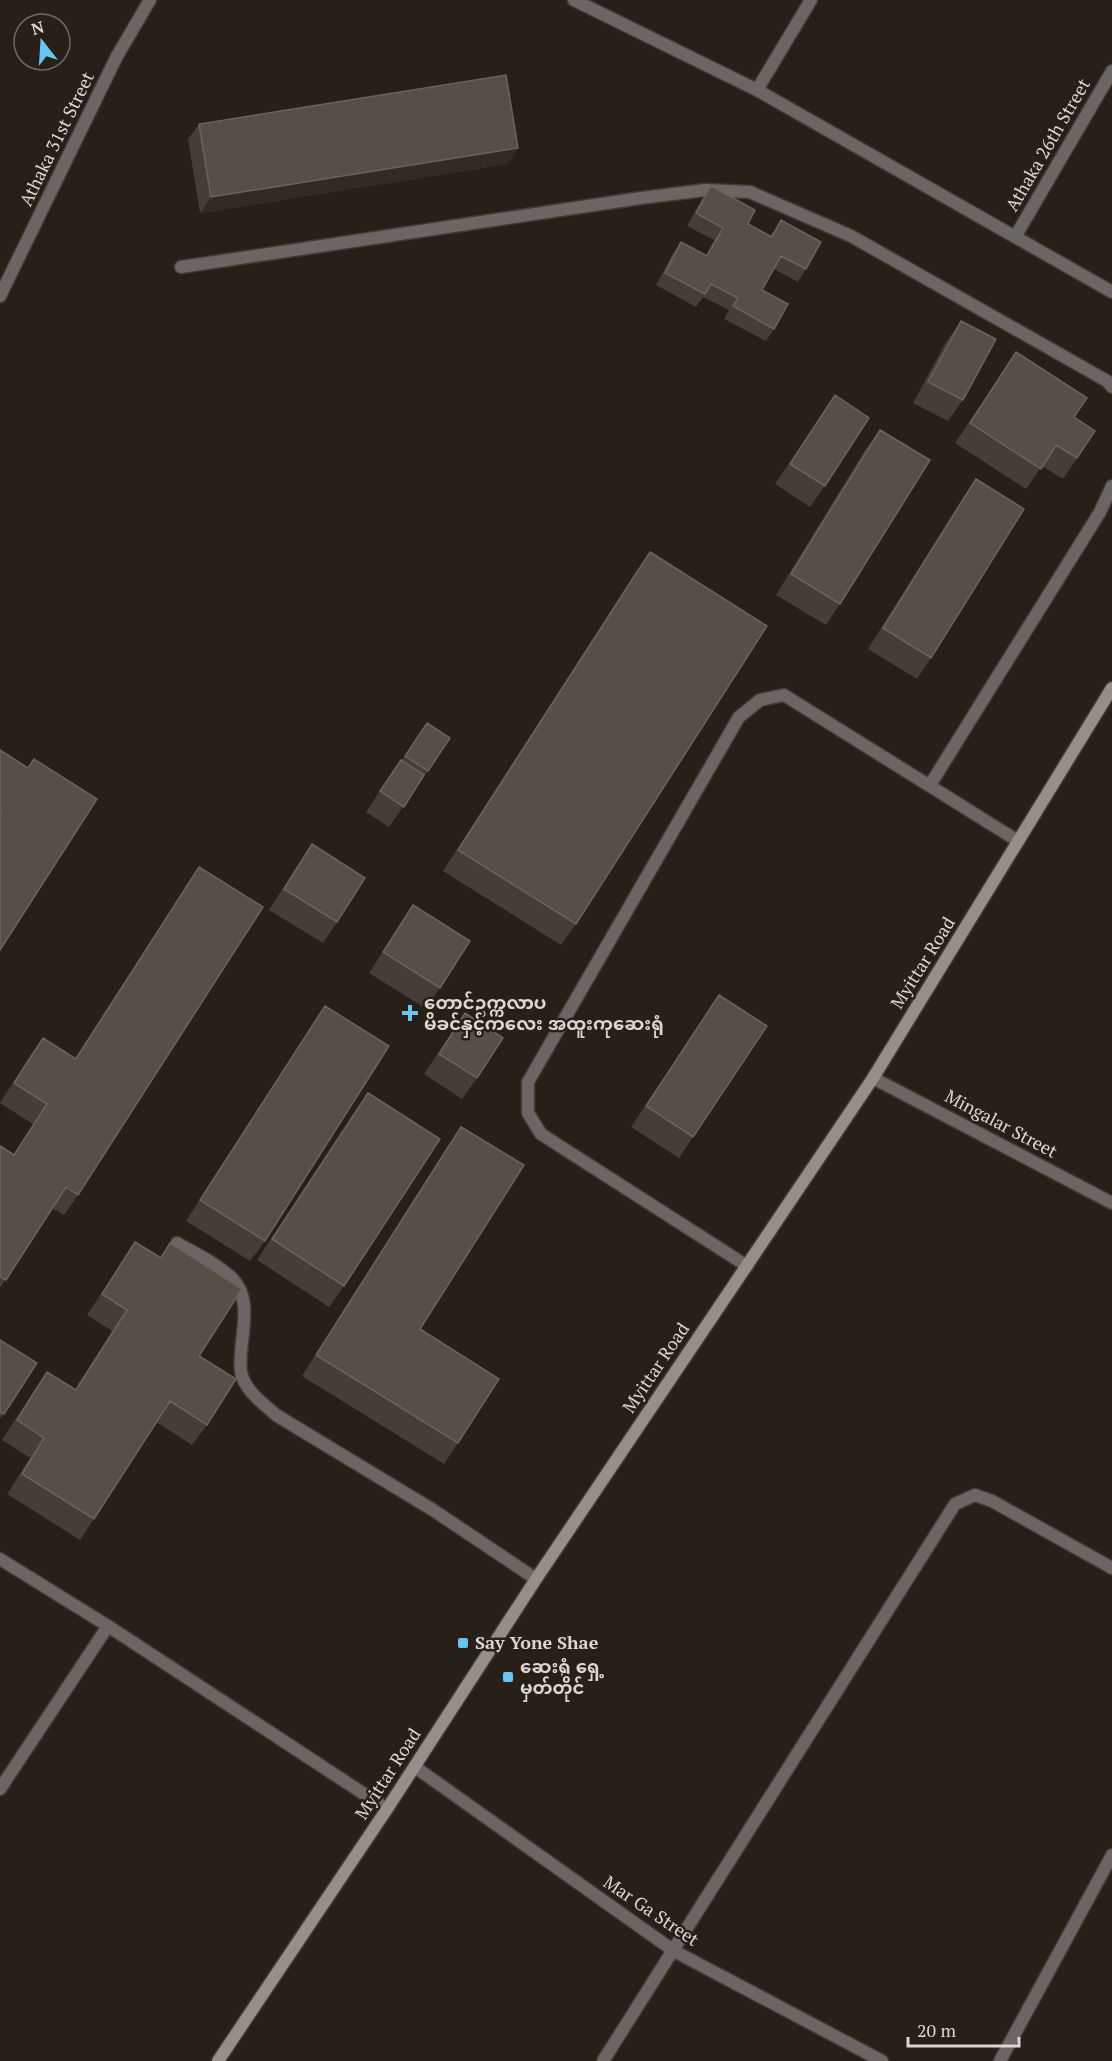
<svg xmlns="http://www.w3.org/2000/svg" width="1112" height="2061" font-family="'PT Serif','Noto Sans Myanmar',serif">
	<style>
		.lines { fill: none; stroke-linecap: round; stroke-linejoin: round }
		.service-casing { stroke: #413933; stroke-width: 15 }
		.minor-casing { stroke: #413933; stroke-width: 15 }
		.tertiary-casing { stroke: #413933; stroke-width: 15 }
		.secondary-casing { stroke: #413933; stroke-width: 15 }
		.service { stroke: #6b6663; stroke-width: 12 }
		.minor { stroke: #6b6663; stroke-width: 12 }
		.tertiary { stroke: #6b6663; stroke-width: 12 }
		.secondary { stroke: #958e89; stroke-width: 12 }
		.wall { fill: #473d38 }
		.shaded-wall { fill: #342a24 }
		.building { fill: #574e48; stroke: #6c635e; stroke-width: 1.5 }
		.poi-dot { fill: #68c4f0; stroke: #281f19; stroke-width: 2 }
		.labels { text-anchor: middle; stroke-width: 5; stroke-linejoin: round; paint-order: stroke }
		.street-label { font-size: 18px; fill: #dcd6d2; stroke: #281f19 }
		.poi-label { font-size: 18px; font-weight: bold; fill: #dcd6d2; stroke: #281f19; text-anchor: start }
	</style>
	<rect width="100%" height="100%" fill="#281f19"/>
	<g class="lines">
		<!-- service casing -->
		<g class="service-casing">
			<path id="service" d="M181 267 641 198 705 190 750 192 851 236 1107 381 1112 387
				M930 785 1100 512 1112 486
				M177 1243C196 1254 216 1263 232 1278 256 1302 237 1343 241 1372 244 1390 264 1404 276 1415L433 1510 536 1579
				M747 1266 541 1134 528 1113V1082L739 717 760 700 784 695 1018 841"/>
		</g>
		<!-- minor casing -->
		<g class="minor-casing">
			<path id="minor" d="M574 0 757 90 1112 292
				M757 90 811 0
				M1015 237 1112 71
				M0 296 117 56 150 0
				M0 1559 108 1626 387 1809
				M415 1767 674 1951 882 2061
				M0 1789 108 1626
				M603 2061 955 1504 975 1495 992 1501 1112 1568
				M1000 2061 1112 1855"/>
		</g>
		<!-- tertiary casing -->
		<g class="tertiary-casing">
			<path id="tertiary" d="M873 1078 1112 1203"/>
		</g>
		<!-- secondary casing -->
		<g class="secondary-casing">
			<path id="secondary" d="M218 2061 387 1809 536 1579 873 1078 1112 688"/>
		</g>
		<!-- service -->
		<use href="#service" class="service"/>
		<!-- minor -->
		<use href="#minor" class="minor"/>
		<!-- tertiary -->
		<use href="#tertiary" class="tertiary"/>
		<!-- secondary -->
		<use href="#secondary" class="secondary"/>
	</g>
	<!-- wall -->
	<path class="wall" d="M199 124 518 148 507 164 200 213 188 139Z
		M711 186 748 224 770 236 781 220 806 269 798 282 774 269 762 290 774 329 766 341 724 319 729 310 703 297 696 307 656 285 672 255 681 242 706 255 714 240 687 226 702 199Z
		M961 321 963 400 948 421 913 403 946 342Z
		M1016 352 1074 417 1080 454 1063 479 1042 466 1026 489 955 443Z
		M835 395 825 486 810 507 775 484Z
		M880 430 840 604 826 625 776 595 865 450Z
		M976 479 931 658 917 679 868 649 962 499Z
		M650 552 576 924 561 945 443 871 635 573Z
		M427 723 428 771 389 827 366 812 387 780 401 760H402Z
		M312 844 337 922 323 943 269 910 298 865Z
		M199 867 78 1195 64 1215 52 1208 0 1288V1146L14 1154 33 1124 0 1103 28 1059 43 1038 75 1058 185 888Z
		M413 905 440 988 425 1008 369 973Z
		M719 995 693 1137 679 1158 631 1127Z
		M325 1006 265 1241 250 1261 186 1221 311 1027Z
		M465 1013 477 1078 462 1099 424 1074Z
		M368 1093 344 1286 329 1307 257 1260Z
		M461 1127 420 1329 458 1443 444 1464 302 1376 447 1147Z
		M135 1242 160 1257 170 1243 199 1356 207 1425 192 1445 156 1422 94 1519 80 1540 7 1494 30 1458 2 1440 33 1392 47 1372 75 1389 112 1331 87 1315Z
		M0 1340 4 1414 0 1419Z"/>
	<!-- shaded-wall -->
	<path class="shaded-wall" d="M518 148 507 164 200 213 211 197Z"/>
	<!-- building -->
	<path class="building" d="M506 75 518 148 211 197 199 124Z
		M711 186 755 210 748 224 772 237 781 220 821 242 806 269 781 256 762 290 788 304 774 329 733 306 738 298 711 284 705 294 665 273 681 242 707 256 723 228 696 213Z
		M961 321 996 339 963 400 928 382Z
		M1016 352 1087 398 1074 417 1095 431 1077 458 1056 445 1041 469 970 423Z
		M835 395 869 418 825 486 790 464Z
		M880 430 930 460 840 604 791 574Z
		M976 479 1024 509 931 658 883 628Z
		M650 552 767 626 576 924 458 850Z
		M427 723 450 738 428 771 405 756Z
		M0 750 28 768 34 759 97 799 0 950V813L1 811 0 810Z
		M401 760 424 775 404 807 380 791Z
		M312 844 365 878 337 922 284 889Z
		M199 867 263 907 78 1195 66 1187 6 1280 0 1277V1146L14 1155 47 1104 14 1083 43 1038 76 1059Z
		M413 905 470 941 440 988 383 952Z
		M719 995 767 1026 693 1137 646 1106Z
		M325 1006 389 1046 265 1241 200 1200Z
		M465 1013 503 1038 477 1078 439 1054Z
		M368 1093 440 1139 344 1286 272 1239Z
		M461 1127 524 1165 420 1329 499 1379 458 1443 316 1355Z
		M135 1242 161 1258 170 1243 242 1289 199 1356 236 1379 207 1425 170 1401 94 1519 22 1474 44 1438 17 1420 47 1372 76 1390 127 1310 102 1294Z
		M0 1340 37 1363 4 1414 0 1412Z"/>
	<!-- markers -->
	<g class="poi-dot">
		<path d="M407 1004h6v6h6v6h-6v6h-6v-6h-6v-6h6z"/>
		<rect x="457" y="1637" width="12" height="12" rx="3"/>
		<rect x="502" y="1671" width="12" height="12" rx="3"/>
	</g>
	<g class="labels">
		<!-- street labels -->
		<g class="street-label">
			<text transform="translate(57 139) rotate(-64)" y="6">Athaka 31st Street</text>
			<text transform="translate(1048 145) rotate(-60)" y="6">Athaka 26th Street</text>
			<text transform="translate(923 963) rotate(-58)" y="6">Myittar Road</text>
			<text transform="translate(1001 1124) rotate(28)" y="6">Mingalar Street</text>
			<text transform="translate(656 1368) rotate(-56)" y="6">Myittar Road</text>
			<text transform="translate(388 1774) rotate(-57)" y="6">Myittar Road</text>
			<text transform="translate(651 1911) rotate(34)" y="6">Mar Ga Street</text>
		</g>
		<!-- poi labels -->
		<g class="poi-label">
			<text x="424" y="1009">တောင်ဥက္ကလာပ<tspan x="424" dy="21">မိခင်နှင့်ကလေး အထူးကုဆေးရုံ</tspan></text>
			<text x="475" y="1649">Say Yone Shae</text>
			<text x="520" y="1673">ဆေးရုံ ရှေ့<tspan x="520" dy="21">မှတ်တိုင်</tspan></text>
		</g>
	</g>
	<!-- north arrow -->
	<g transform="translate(42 42) rotate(343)"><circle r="28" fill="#281f19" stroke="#706863" stroke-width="1.5"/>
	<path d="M0-4.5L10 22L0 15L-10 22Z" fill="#68c4f0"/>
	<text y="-9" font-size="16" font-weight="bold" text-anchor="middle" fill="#dcd6d2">N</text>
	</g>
	<!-- scale -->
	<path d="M908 2037v9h111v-9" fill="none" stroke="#dcd6d2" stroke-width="3"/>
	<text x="917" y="2037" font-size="18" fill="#dcd6d2" stroke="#281f19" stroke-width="4.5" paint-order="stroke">20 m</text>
</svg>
